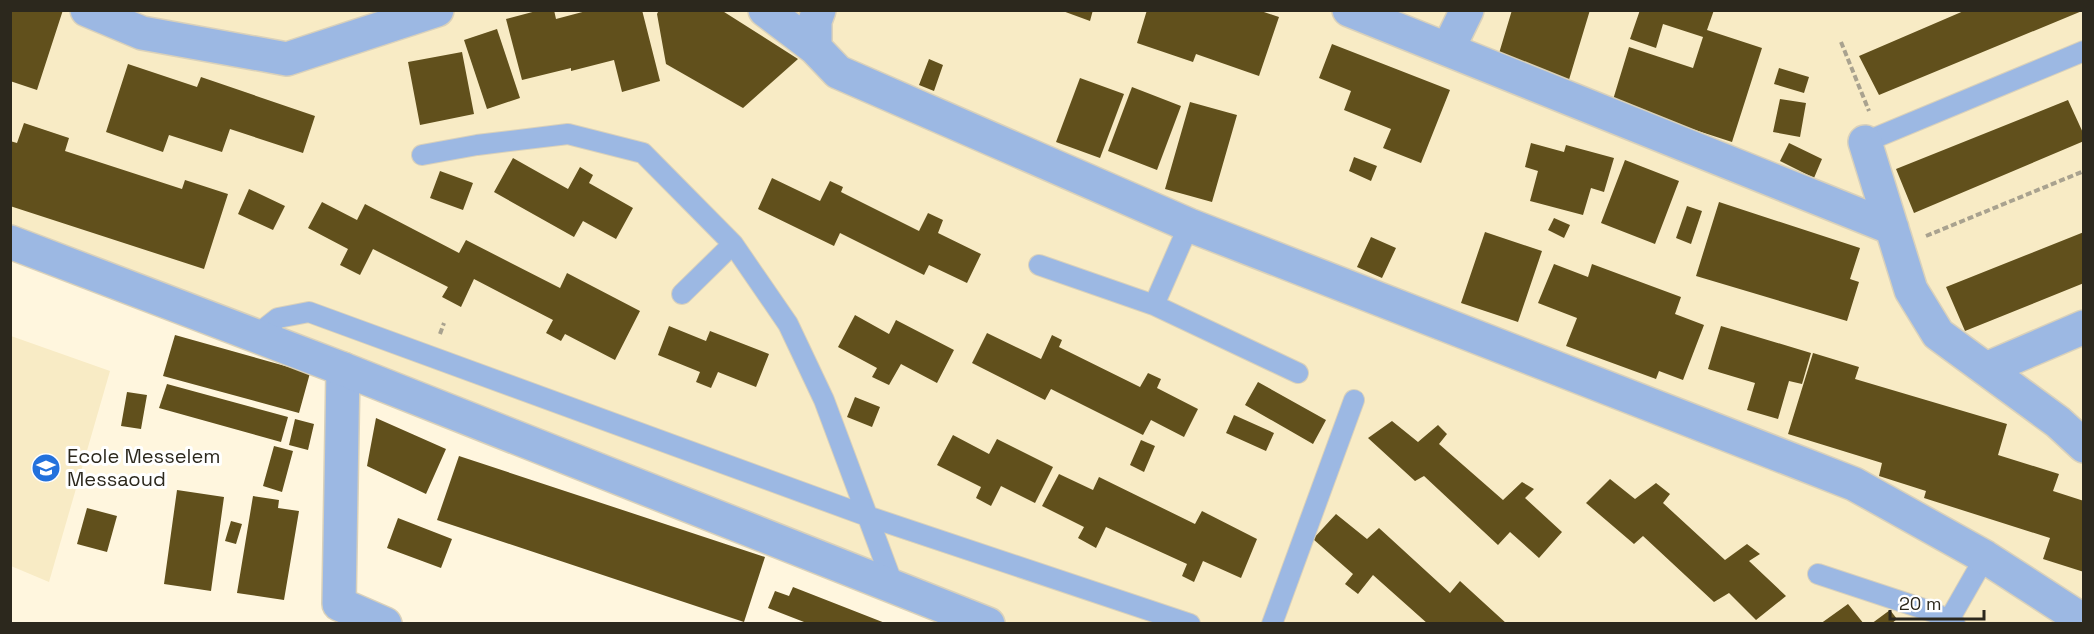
<svg xmlns="http://www.w3.org/2000/svg" width="2094" height="634" font-family="'Space Grotesk',sans-serif">
	<style>
		.built { fill: #f8ebc5 }
		.building { fill: #61501c }
		.lines { fill: none; stroke-linecap: round; stroke-linejoin: round }
		.service-casing { stroke: #d9d1bb; stroke-width: 22 }
		.minor-casing { stroke: #d9d1bb; stroke-width: 36 }
		.tertiary-casing { stroke: #d9d1bb; stroke-width: 36 }
		.path { stroke: #a9a28f; stroke-width: 4; stroke-dasharray: 6 3; stroke-linecap: butt }
		.service { stroke: #9cb8e3; stroke-width: 20 }
		.minor { stroke: #9cb8e3; stroke-width: 33 }
		.tertiary { stroke: #9cb8e3; stroke-width: 33 }
		.labels { text-anchor: middle; stroke-width: 6; stroke-linejoin: round; paint-order: stroke }
		.poi-label { font-size: 20px; fill: #2c281d; stroke: #fff; text-anchor: start }
	</style>
	<rect width="100%" height="100%" fill="#fff6de"/>
	<!-- built -->
	<path class="built" d="M10 11H2083V623H967L11 248Z
		M11 336 110 371 49 582 11 566Z"/>
	<!-- building -->
	<path class="building" d="M10 10H63L37 90 10 81Z
		M540 10H554L556 19 590 10H642L660 81 622 92 614 60 571 71V68L522 80 506 19Z
		M659 10H721L798 59 743 108 666 64 657 14Z
		M1060 10H1093L1090 21Z
		M1147 10H1258L1279 17 1259 76 1196 54 1193 62 1137 43Z
		M1512 10H1590L1568 83 1497 60Z
		M1640 10H1714L1707 30 1762 48 1732 142 1612 103 1629 47 1693 68 1703 37 1663 24 1656 48 1630 39Z
		M1966 10 2082 11 1879 95 1859 56Z
		M497 29 520 98 487 109 464 40Z
		M1332 44 1450 90 1421 163 1383 148 1391 129 1344 110 1351 91 1319 78Z
		M462 52 474 114 420 125 408 62Z
		M929 59 943 65 934 91 919 85Z
		M128 64 197 87 201 77 315 116 303 153 230 129 222 152 169 135 163 152 106 132Z
		M1779 68 1809 77 1804 93 1774 84Z
		M1080 78 1124 94 1100 158 1056 142Z
		M1132 87 1181 106 1157 170 1108 151Z
		M1780 99 1806 103 1800 137 1773 132Z
		M2068 100 2084 135V141L1914 213 1896 169Z
		M1190 102 1237 115 1212 202 1165 189Z
		M24 123 69 138 65 151 182 189 185 180 228 194 204 269 10 206V141L17 143Z
		M1531 143 1564 152 1566 145 1614 158 1604 192 1591 188 1583 215 1530 201 1538 171 1525 167Z
		M1789 143 1822 159 1814 178 1780 161Z
		M1354 157 1377 166 1371 181 1349 171Z
		M513 158 568 189 580 167 593 175 589 183 633 208 616 239 583 221 574 237 494 192Z
		M1625 160 1679 181 1655 244 1601 223Z
		M440 171 473 183 463 210 430 198Z
		M772 178 820 201 830 181 843 187 841 192 919 231 928 213 943 220 938 233 981 254 967 283 929 265 924 275 840 233 834 246 758 209Z
		M249 189 285 206 273 230 238 214Z
		M322 202 357 220 365 204 459 253 466 240 560 288 567 273 640 311 615 360 565 334 561 341 546 333 553 320 474 279 461 307 442 297 448 287 373 249 360 275 340 265 348 249 308 228Z
		M1719 202 1860 248 1850 279 1859 282 1847 321 1696 276Z
		M1687 206 1702 211 1691 244 1676 238Z
		M1554 218 1570 225 1564 238 1548 230Z
		M1485 232 1542 251 1518 322 1461 303Z
		M2084 232V283L1965 331 1946 287Z
		M1371 237 1396 248 1382 278 1357 267Z
		M1554 264 1588 277 1592 264 1681 297 1675 314 1704 325 1683 380 1659 371 1656 379 1566 346 1577 318 1538 303Z
		M855 315 889 334 896 320 954 350 937 383 901 364 889 385 872 377 877 368 838 347Z
		M669 326 706 341 710 331 769 354 756 387 718 372 711 388 696 382 700 372 658 355Z
		M1721 326 1811 353 1802 384 1789 381 1778 419 1747 410 1755 383 1708 369Z
		M987 333 1041 359 1052 335 1062 340 1059 347 1140 387 1148 373 1161 379 1157 388 1198 409 1184 437 1151 420 1143 435 1051 389 1045 400 972 363Z
		M175 335 310 373 299 413 163 376Z
		M1813 353 1859 367 1855 379 2007 424 1998 455 2059 474 2053 491 2084 501V572L2043 559 2050 538 1924 498 1926 491 1879 476 1882 463 1788 434Z
		M1258 382 1326 420 1313 444 1245 405Z
		M167 384 288 417 281 442 159 408Z
		M127 392 147 395 141 429 121 426Z
		M855 397 880 407 872 427 847 417Z
		M1234 415 1274 433 1266 451 1226 433Z
		M376 418 446 449 426 494 367 466Z
		M295 419 314 424 308 450 289 445Z
		M1392 421 1418 442 1438 425 1447 434 1439 444 1503 500 1522 482 1534 489 1525 498 1562 532 1539 558 1510 532 1498 545 1424 476 1415 481 1368 438Z
		M953 435 989 454 997 439 1053 467 1035 503 1001 486 991 506 976 498 981 487 937 465Z
		M1141 440 1155 446 1144 472 1130 465Z
		M274 446 293 451 282 492 263 486Z
		M459 456 765 557 744 622 437 520Z
		M1059 474 1093 490 1099 477 1195 524 1202 511 1257 539 1241 578 1203 561 1194 582 1182 576 1187 564 1106 527 1096 548 1078 538 1084 527 1042 506Z
		M1610 479 1635 499 1656 483 1670 494 1663 503 1725 560 1747 544 1760 554 1749 561 1786 596 1756 620 1729 593 1714 602 1643 536 1634 544 1586 503Z
		M177 490 224 497 211 591 164 584Z
		M253 496 279 500 278 508 299 511 284 600 237 593Z
		M87 508 117 516 107 552 77 544Z
		M1336 514 1367 539 1379 528 1450 593 1460 581 1507 624H1428L1373 575 1358 594 1345 584 1353 574 1313 539Z
		M398 518 452 539 441 568 387 548Z
		M231 521 242 524 236 544 225 541Z
		M793 587 885 623V624H803L804 622 768 608 775 591 789 596Z
		M1848 604 1864 624H1820Z
		M1890 610 1897 619 1891 624H1871Z"/>
	<g class="lines">
		<!-- service casing -->
		<g class="service-casing">
			<path id="service" d="M1865 142 2084 51
				M422 155 477 145 568 134 643 153 733 244 788 324 824 400 894 587
				M1039 265 1154 305 1298 373
				M682 294 733 244
				M1154 305 1189 225
				M255 336 278 318 309 312 867 516 1190 624
				M1818 574 1933 612 1955 624
				M1949 620 1985 557
				M1272 624 1354 400"/>
		</g>
		<!-- minor casing -->
		<g class="minor-casing">
			<path id="minor" d="M87 10 142 33 287 59 437 10
				M765 10 815 48
				M819 10 815 21V48L838 72 1189 225 1854 484 1985 557 2084 621
				M1349 10 1892 228
				M1448 49 1467 10
				M1865 142 1911 290 1938 334 2058 422 2084 446
				M343 369 339 604 385 624
				M1986 369 2084 327"/>
		</g>
		<!-- tertiary casing -->
		<g class="tertiary-casing">
			<path id="tertiary" d="M10 242 343 369 988 624"/>
		</g>
		<!-- path -->
		<path class="path" d="M1841 42 1869 111
			M1926 236 2084 171
			M440 334 444 323"/>
		<!-- service -->
		<use href="#service" class="service"/>
		<!-- minor -->
		<use href="#minor" class="minor"/>
		<!-- tertiary -->
		<use href="#tertiary" class="tertiary"/>
	</g>
	<!-- icons -->
	<defs>
		<g id="school-disc" transform="scale(1.5)"><circle r="9.5" fill="#2371dc" stroke="#fff"/><path d="M0-5L7-2L0 1L-7-2ZM-4 1L0 2.5L4 1V4Q0 6-4 4Z" fill="#fff"/></g>
	</defs>
	<g fill-rule="evenodd">
		<use href="#school-disc" x="46" y="468"/>
	</g>
	<g class="labels">
		<!-- poi labels -->
		<g class="poi-label">
			<text x="67" y="463">Ecole Messelem<tspan x="67" dy="23">Messaoud</tspan></text>
		</g>
	</g>
	<!-- border -->
	<rect width="2094" height="634" fill="none" stroke="#2c281d" stroke-width="24"/>
	<!-- scale -->
	<path d="M1890 610v9h94v-9" fill="none" stroke="#2c281d" stroke-width="3"/>
	<text x="1899" y="610" font-size="18" fill="#2c281d" stroke="#ffffff" stroke-width="4.5" paint-order="stroke">20 m</text>
</svg>
